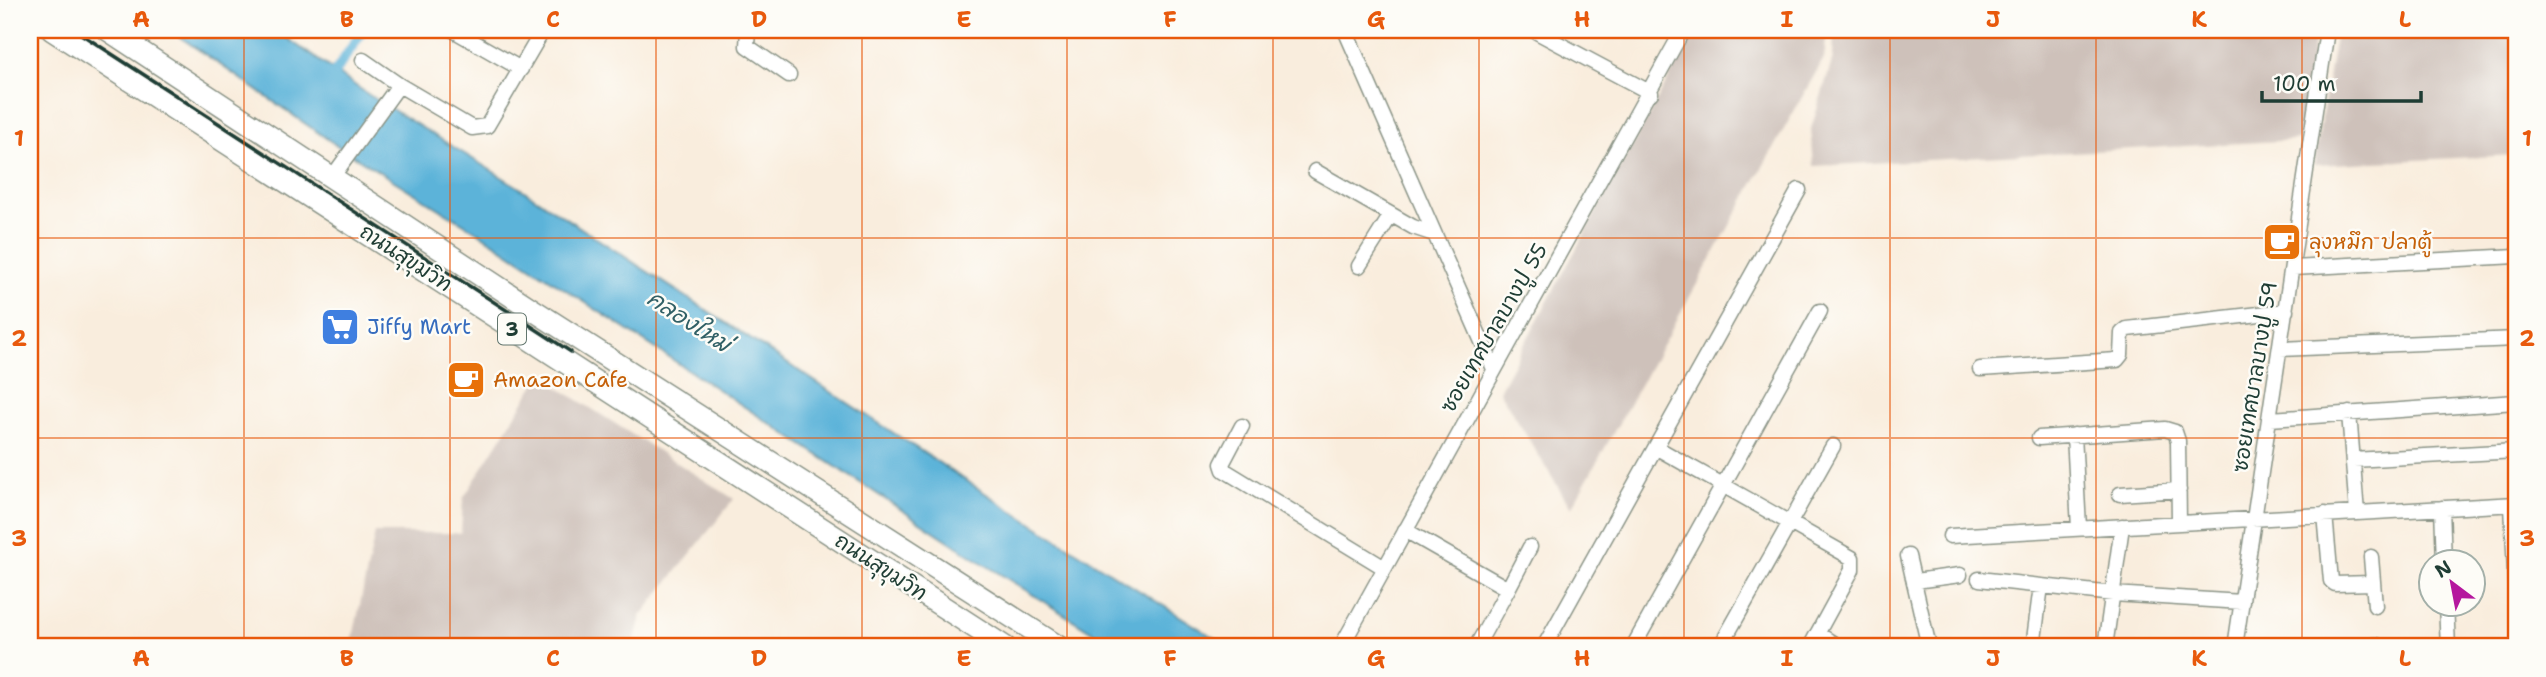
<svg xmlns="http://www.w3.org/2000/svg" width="2546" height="677" font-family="'Shantell Sans','Playpen Sans Thai',sans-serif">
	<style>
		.industrial { fill: #cec1ba }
		.water { fill: #5cb3d9; stroke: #3e7886; stroke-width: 2 }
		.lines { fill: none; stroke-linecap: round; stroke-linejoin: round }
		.canal { stroke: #5cb3d9; stroke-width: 10 }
		.minor-casing { stroke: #8c9588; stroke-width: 17 }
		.highway-casing { stroke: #8c9588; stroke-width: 24 }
		.minor { stroke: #fff; stroke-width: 14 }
		.highway { stroke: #fff; stroke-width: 21 }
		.rail { stroke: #1f3d34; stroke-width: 3.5 }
		.grid { fill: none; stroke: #e8590c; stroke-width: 2; stroke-opacity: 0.55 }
		.labels { text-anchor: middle; stroke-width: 5; stroke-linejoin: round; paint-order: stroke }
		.shield { fill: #fdfcf7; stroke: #62766e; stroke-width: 2 }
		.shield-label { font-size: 19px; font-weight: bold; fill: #1f3d34 }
		.food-label { font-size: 21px; fill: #c56008; stroke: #fdfcf7; text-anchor: start }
		.street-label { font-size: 21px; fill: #1f3d34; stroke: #fdfcf7 }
		.shop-label { font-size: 21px; fill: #366cbe; stroke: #fdfcf7; text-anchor: start }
		.water-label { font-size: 23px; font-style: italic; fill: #316066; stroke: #fdfcf7 }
		.neatline { fill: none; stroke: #e8590c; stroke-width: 2.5 }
		.grid-label { font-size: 23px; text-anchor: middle; font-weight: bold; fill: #e8590c }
	</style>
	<rect width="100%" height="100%" fill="#fdfcf7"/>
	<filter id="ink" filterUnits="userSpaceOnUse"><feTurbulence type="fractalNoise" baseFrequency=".0143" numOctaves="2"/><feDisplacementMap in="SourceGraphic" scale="14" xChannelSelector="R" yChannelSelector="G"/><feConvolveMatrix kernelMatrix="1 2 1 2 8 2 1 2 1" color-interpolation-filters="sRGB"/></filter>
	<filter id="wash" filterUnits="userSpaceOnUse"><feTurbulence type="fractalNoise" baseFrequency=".00686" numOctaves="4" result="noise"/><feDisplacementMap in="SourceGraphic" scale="28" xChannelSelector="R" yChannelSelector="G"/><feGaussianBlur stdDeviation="1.57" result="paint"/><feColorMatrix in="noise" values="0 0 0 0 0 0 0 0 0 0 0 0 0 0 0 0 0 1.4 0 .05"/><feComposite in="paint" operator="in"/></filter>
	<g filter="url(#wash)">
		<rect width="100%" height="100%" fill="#f9eddd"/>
		<!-- industrial -->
		<path class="industrial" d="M30 30 39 35 30 183Z
			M1695 30H1827L1824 58 1571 508 1499 391Z
			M1834 30H2316L2299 140 1814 166 1811 129 1833 58Z
			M2336 30H2516V155L2314 165Z
			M540 376 734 499 641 616 633 647H351L375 533H461L463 499Z"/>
		<!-- water -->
		<path class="water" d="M170 30H275L369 95 523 190 1014 512 1229 647H1116L981 562 490 240 336 145Z"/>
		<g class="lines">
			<!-- canal -->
			<path class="canal" d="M328 83 363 30"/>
		</g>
	</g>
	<g filter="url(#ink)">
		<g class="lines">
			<!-- minor casing -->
			<g class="minor-casing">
				<path id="minor" d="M453 30 521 69
					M748 30 747 46 789 75
					M1345 30 1494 369
					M1533 30 1651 93
					M363 60 399 85
					M1315 171 1413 227 1434 234
					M333 176 399 85 472 128 487 126 543 30
					M1359 266 1391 215
					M2293 268 2516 256
					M2280 349 2516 339
					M1980 369 2117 360 2121 355 2122 333 2127 329 2286 311
					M2349 413 2357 513
					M2270 419 2516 402
					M1242 426 1222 464 1224 470 1383 567
					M2074 435 2079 528
					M2039 438 2165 429 2175 432 2178 441 2179 523
					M1657 448 1852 558V570L1810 647
					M2353 460 2516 451
					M2120 494 2179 490
					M2512 505 2516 598
					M2442 508 2444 562
					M2325 514 2331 581 2335 584 2373 583
					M1405 530 1508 589 1530 547
					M1950 536 2516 504
					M1908 556 1929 647
					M2371 557 2375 606
					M1979 579 2113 594 2242 602
					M1915 581 1960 575
					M2446 604 2448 647
					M1818 634 1839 647
					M1341 647 1683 30
					M1476 647 1508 589
					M1544 647 1799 190
					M1633 647 1820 311
					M1720 647 1833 446
					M2033 647 2041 586
					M2105 647 2122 526
					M2235 647 2327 30
					M2354 647 2376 645 2381 647"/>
			</g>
			<!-- highway casing -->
			<g class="highway-casing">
				<path id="highway" d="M52 30 1005 647
					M108 30 527 306 1059 647"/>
			</g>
			<!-- minor -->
			<use href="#minor" class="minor"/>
			<!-- highway -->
			<use href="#highway" class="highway"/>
			<!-- rail -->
			<path class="rail" d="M75 30 571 352"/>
		</g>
	</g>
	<!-- grid -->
	<path class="grid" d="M244 30V647M450 30V647M656 30V647M862 30V647M1067 30V647M1273 30V647M1479 30V647M1684 30V647M1890 30V647M2096 30V647M2302 30V647M30 238H2516M30 438H2516"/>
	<!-- icons -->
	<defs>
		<g id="cafe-square" transform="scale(2.0125)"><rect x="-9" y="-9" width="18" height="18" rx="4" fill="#e8710a" stroke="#fdfcf7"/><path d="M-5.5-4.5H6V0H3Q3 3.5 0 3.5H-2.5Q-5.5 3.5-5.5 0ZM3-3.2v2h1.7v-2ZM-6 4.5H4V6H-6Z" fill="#fff"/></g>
		<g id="supermarket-square" transform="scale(2.0125)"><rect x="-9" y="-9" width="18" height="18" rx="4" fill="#3f7fe0" stroke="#fdfcf7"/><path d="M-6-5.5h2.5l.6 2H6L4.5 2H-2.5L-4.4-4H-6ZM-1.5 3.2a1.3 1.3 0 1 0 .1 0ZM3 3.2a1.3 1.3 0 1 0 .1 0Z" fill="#fff"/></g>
	</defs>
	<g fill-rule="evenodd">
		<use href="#cafe-square" x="2282" y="242"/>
		<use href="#supermarket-square" x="340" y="327"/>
		<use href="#cafe-square" x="466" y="380"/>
	</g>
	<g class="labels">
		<!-- shield labels -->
		<rect class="shield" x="498" y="313.5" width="28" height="31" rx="5"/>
		<g class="shield-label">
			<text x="512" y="336">3</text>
		</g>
		<!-- food labels -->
		<g class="food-label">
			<text x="2309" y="249">ลุงหมึก ปลาตู้</text>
			<text x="493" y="387">Amazon Cafe</text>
		</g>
		<!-- street labels -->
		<g class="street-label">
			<text transform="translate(406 258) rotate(33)" y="7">ถนนสุขุมวิท</text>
			<text transform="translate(1494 328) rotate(-60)" y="7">ซอยเทศบาลบางปู 55</text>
			<text transform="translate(2255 377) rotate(-81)" y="7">ซอยเทศบาลบางปู 59</text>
			<text transform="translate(881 567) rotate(33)" y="7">ถนนสุขุมวิท</text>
		</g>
		<!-- shop labels -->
		<g class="shop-label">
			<text x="367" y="334">Jiffy Mart</text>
		</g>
		<!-- water labels -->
		<g class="water-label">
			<text transform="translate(689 321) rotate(33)" y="8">คลองใหม่</text>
		</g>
	</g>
	<!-- margin -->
	<rect width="2546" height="677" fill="none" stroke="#fdfcf7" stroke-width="77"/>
	<!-- north arrow -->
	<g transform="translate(2452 583) rotate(328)"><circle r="33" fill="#fdfcf7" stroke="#a4b0a9" stroke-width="2"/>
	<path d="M0-5L12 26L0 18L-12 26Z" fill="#b5179e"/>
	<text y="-10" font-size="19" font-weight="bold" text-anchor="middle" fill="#1f3d34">N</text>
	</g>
	<!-- scale -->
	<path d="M2262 91v10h159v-10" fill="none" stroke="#1f3d34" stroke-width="3.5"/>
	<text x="2273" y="91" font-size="21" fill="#1f3d34" stroke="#fdfcf7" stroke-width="5" paint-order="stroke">100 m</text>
	<rect x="38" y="38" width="2470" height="600" class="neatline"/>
	<g class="grid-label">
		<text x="141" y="27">A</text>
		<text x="347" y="27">B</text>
		<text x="553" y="27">C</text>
		<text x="759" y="27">D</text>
		<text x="964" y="27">E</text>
		<text x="1170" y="27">F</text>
		<text x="1376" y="27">G</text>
		<text x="1582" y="27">H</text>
		<text x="1787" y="27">I</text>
		<text x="1993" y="27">J</text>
		<text x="2199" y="27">K</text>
		<text x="2405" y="27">L</text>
		<text x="19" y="146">1</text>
		<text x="2527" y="146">1</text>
		<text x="19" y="346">2</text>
		<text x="2527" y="346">2</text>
		<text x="19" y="546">3</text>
		<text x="2527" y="546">3</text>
		<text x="141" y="666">A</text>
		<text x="347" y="666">B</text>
		<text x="553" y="666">C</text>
		<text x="759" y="666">D</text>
		<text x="964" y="666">E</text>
		<text x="1170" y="666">F</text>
		<text x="1376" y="666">G</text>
		<text x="1582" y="666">H</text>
		<text x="1787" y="666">I</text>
		<text x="1993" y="666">J</text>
		<text x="2199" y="666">K</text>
		<text x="2405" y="666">L</text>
	</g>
</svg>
